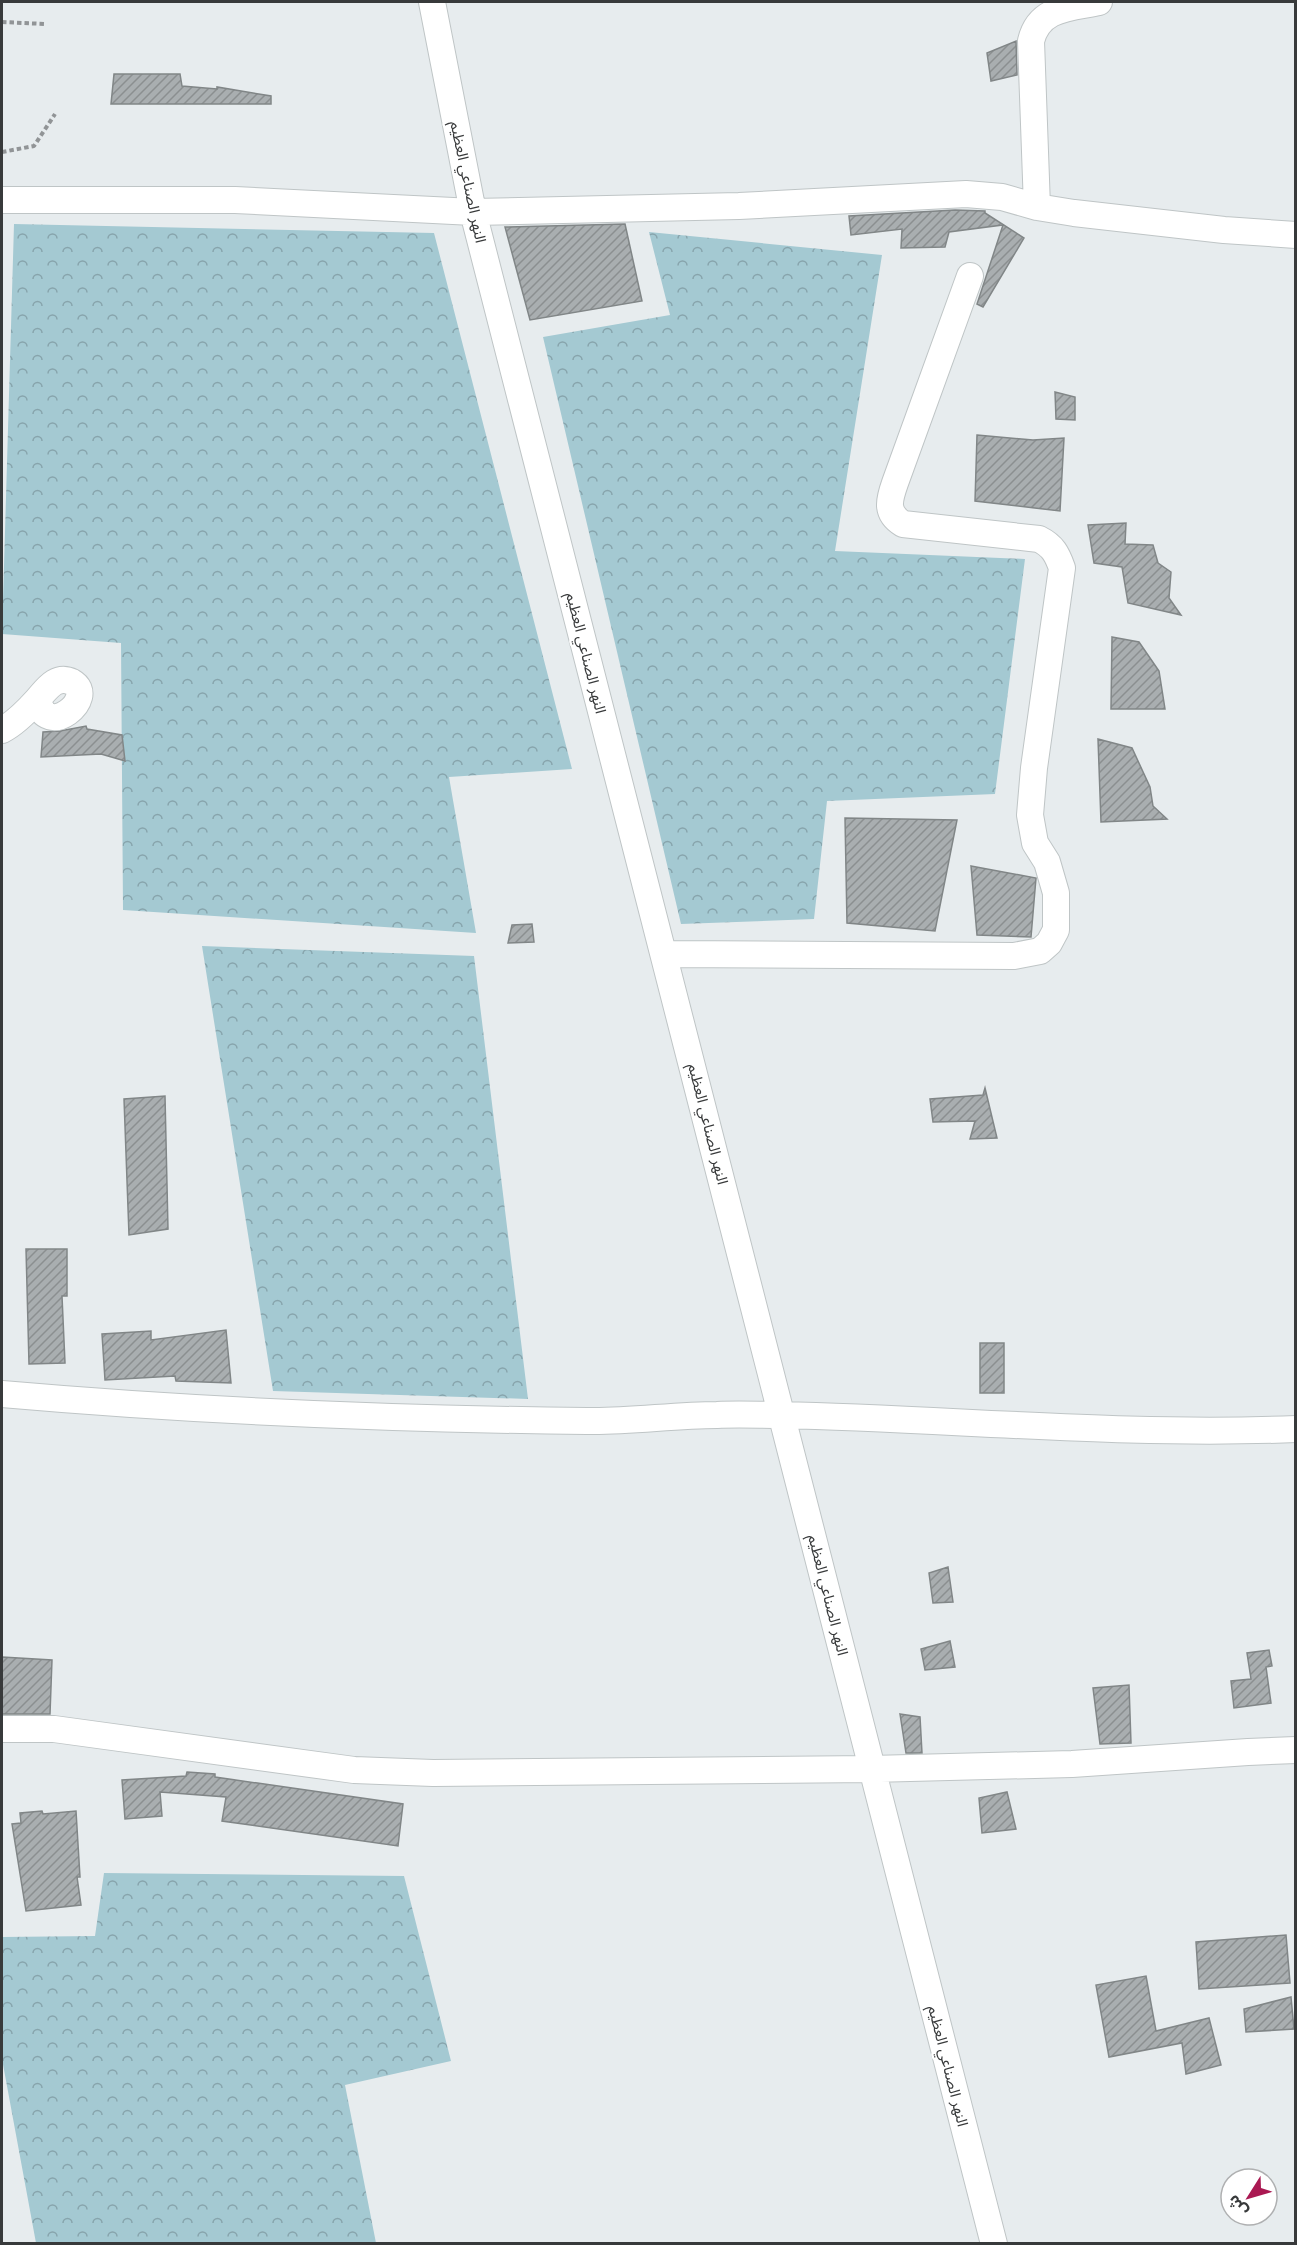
<svg xmlns="http://www.w3.org/2000/svg" width="1297" height="2245" font-family="Arial,'Noto Sans Arabic',sans-serif">
	<style>
		.forest { fill: url(#forest-crowns) }
		.building { fill: url(#building-hatch); stroke: #818687; stroke-width: 1.5 }
		.lines { fill: none; stroke-linecap: round; stroke-linejoin: round }
		.minor-casing { stroke: #bfc5c6; stroke-width: 28 }
		.path { stroke: #919496; stroke-width: 4; stroke-dasharray: 4.5 3; stroke-linecap: butt }
		.minor { stroke: #fff; stroke-width: 26 }
		.labels { text-anchor: middle; stroke-width: 4.5; stroke-linejoin: round; paint-order: stroke }
		.street-label { font-size: 15px; fill: #383a3b; stroke: #fff }
	</style>
	<defs>
		<pattern id="forest-crowns" width="20" height="18" patternUnits="userSpaceOnUse" patternTransform="scale(1.5)"><rect width="20" height="18" fill="#a4c9d2"/><path d="M2 6a3 3 0 1 1 6 0M12 15a3 3 0 1 1 6 0" fill="none" stroke="#87a4ac"/></pattern>
		<pattern id="building-hatch" width="6" height="6" patternUnits="userSpaceOnUse" patternTransform="scale(1.5)"><rect width="6" height="6" fill="#a9aeb0"/><path d="M-1 1l2-2M0 6l6-6M5 7l2-2" fill="none" stroke="#8b8f90"/></pattern>
	</defs>
	<rect width="100%" height="100%" fill="#e7ecee"/>
	<!-- forest -->
	<path class="forest" d="M14 224 434 233 572 769 449 777 476 933 123 910 121 643 2 634Z
		M649 232 882 255 835 551 1025 559 995 794 827 801 814 919 681 924 543 337 670 315Z
		M202 946 474 956 528 1399 273 1391Z
		M104 1873 404 1876 451 2061 345 2085 376 2243H36L2 2059V1937L95 1936Z"/>
	<!-- building -->
	<path class="building" d="M1016 41 1017 75 991 81 987 53Z
		M114 74H180L182 86 217 89V87L271 96V104H111Z
		M955 210 985 211V213L1024 238 983 307 977 304 1003 225 949 232 945 247 901 248 902 229 851 235 849 216Z
		M625 224 642 301 530 320 505 227Z
		M1055 392 1075 397V420L1056 419Z
		M977 435 1033 440 1064 438 1060 511 975 501Z
		M1126 523 1125 544 1153 545 1158 563 1171 572 1169 598 1181 615 1128 603 1122 567 1094 563 1088 525Z
		M1112 637 1139 642 1159 671 1165 709H1111Z
		M86 726 87 729 122 735 125 761 101 754 41 757 43 732 60 731Z
		M1098 739 1132 748 1150 787 1153 806 1167 819 1101 822Z
		M845 818 957 820 935 931 847 923Z
		M971 866 1036 878 1031 937 977 935Z
		M532 924 534 942 508 943 512 925Z
		M985 1088 997 1138 970 1139 975 1121 933 1122 930 1099 983 1095Z
		M165 1096 168 1229 129 1235 124 1099Z
		M26 1249H67V1296H62L65 1363 29 1364Z
		M226 1330 231 1383 176 1381 175 1376 105 1380 102 1334 151 1331V1340Z
		M980 1343H1004V1393H980Z
		M948 1567 953 1602 933 1603 929 1573Z
		M950 1641 955 1667 925 1670 921 1649Z
		M1269 1650 1272 1666 1266 1667 1271 1703 1234 1708 1231 1681 1251 1679 1247 1653Z
		M2 1657 52 1660 50 1714H2Z
		M1129 1685 1131 1743 1100 1744 1093 1688Z
		M900 1714 920 1717 922 1753H906Z
		M187 1772 215 1774V1777L403 1804 398 1846 222 1821 226 1797 160 1792 162 1816 125 1819 122 1780 186 1776Z
		M1007 1792 1016 1829 982 1833 979 1798Z
		M42 1811 43 1814 76 1811 80 1877H77L81 1905 26 1911 12 1824 21 1823 20 1813Z
		M1286 1935 1290 1983 1199 1989 1196 1942Z
		M1146 1976 1156 2031 1209 2018 1221 2065 1186 2074 1182 2043 1109 2057 1096 1985Z
		M1291 1997 1294 2029 1246 2032 1244 2009Z"/>
	<g class="lines">
		<!-- minor casing -->
		<g class="minor-casing">
			<path id="minor" d="M432 2 473 212 994 2244
				M2 200H235L473 212 739 206 966 194 1002 197 1037 207 1074 213 1224 230 1296 235
				M1037 207 1031 41C1039 7 1071 8 1099 2
				M2 730C14 724 28 710 37 700 46 690 56 674 72 682 99 697 45 742 38 699
				M664 954 1014 956 1040 951 1049 943 1056 930V893L1047 862 1035 843 1030 815 1034 768 1062 568C1057 554 1053 546 1039 539L903 524C885 513 889 500 895 483L970 276
				M2 1394C196 1411 391 1419 587 1421 630 1422 673 1415 717 1415 738 1414 760 1415 782 1415 953 1419 1124 1436 1296 1429
				M2 1729H54L354 1770 433 1773 871 1769 1072 1764 1248 1752 1296 1750"/>
		</g>
		<!-- path -->
		<path class="path" d="M2 22 45 24
			M2 152 34 146 55 114"/>
		<!-- minor -->
		<use href="#minor" class="minor"/>
	</g>
	<g class="labels">
		<!-- street labels -->
		<g class="street-label">
			<text transform="translate(468 182) rotate(78)" y="5">النهر الصناعي العظيم</text>
			<text transform="translate(586 653) rotate(76)" y="5">النهر الصناعي العظيم</text>
			<text transform="translate(708 1124) rotate(76)" y="5">النهر الصناعي العظيم</text>
			<text transform="translate(828 1595) rotate(76)" y="5">النهر الصناعي العظيم</text>
			<text transform="translate(948 2066) rotate(76)" y="5">النهر الصناعي العظيم</text>
		</g>
	</g>
	<!-- border -->
	<rect width="1297" height="2245" fill="none" stroke="#383a3b" stroke-width="6"/>
	<!-- north arrow -->
	<g transform="translate(1249 2197) rotate(233)"><circle r="28" fill="#ffffff" stroke="#afb0b1" stroke-width="1.5"/>
	<path d="M0-4.5L10 22L0 15L-10 22Z" fill="#aa1952"/>
	<text y="-9" font-size="16" font-weight="bold" text-anchor="middle" fill="#383a3b">ش</text>
	</g>
</svg>
